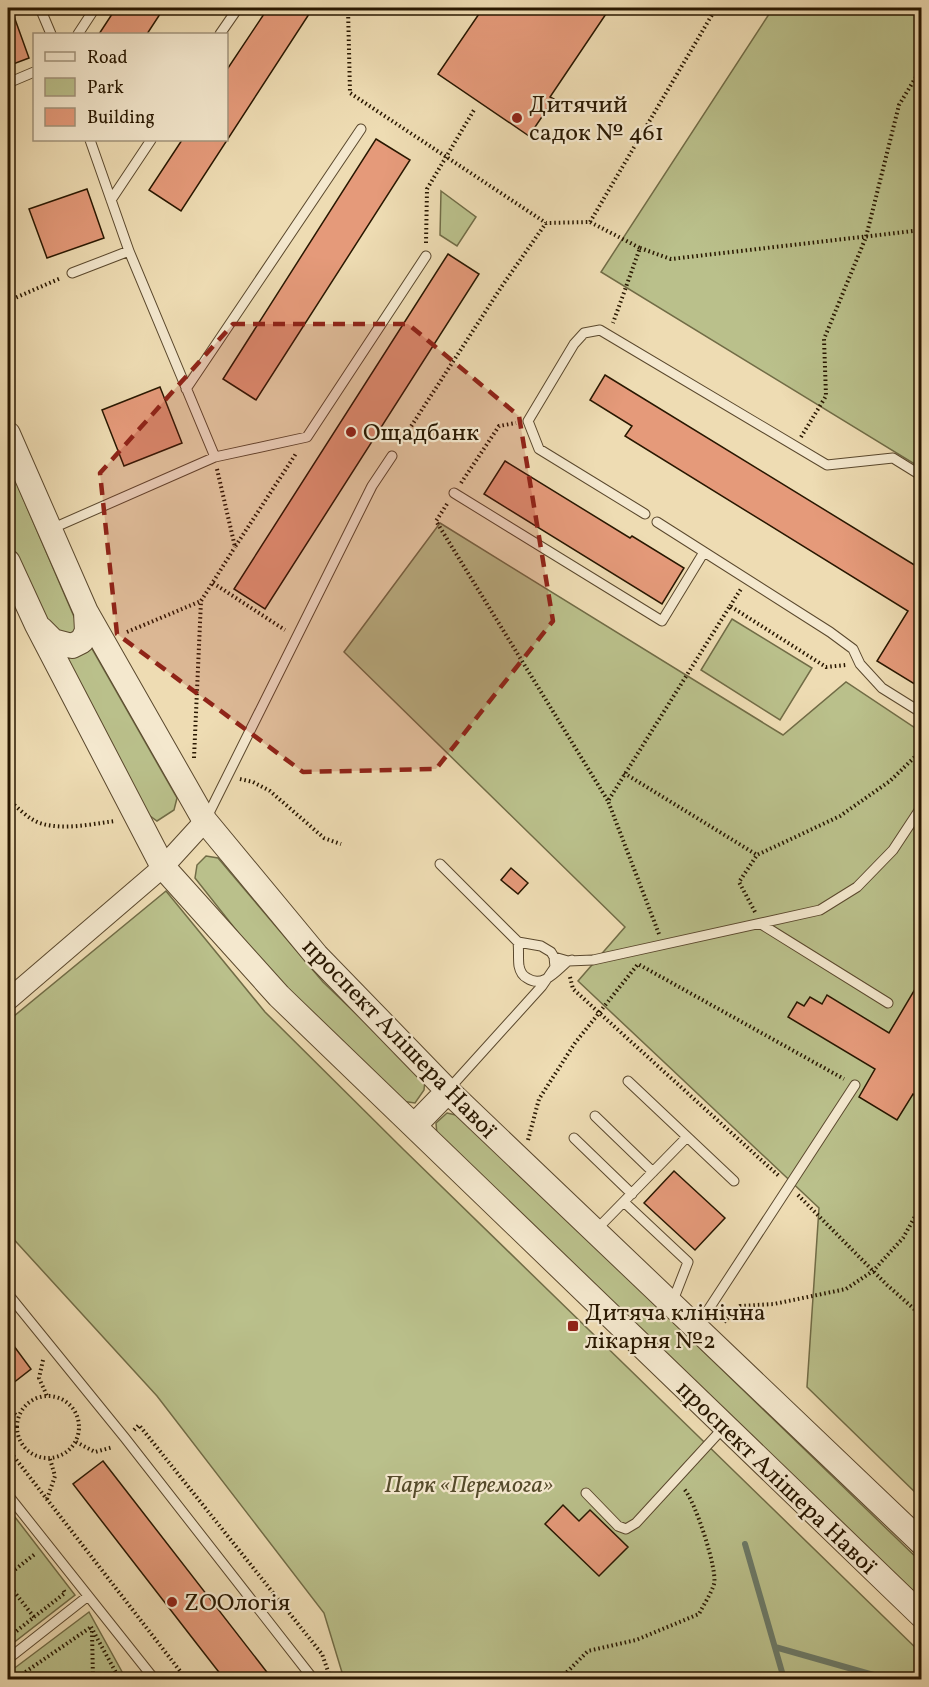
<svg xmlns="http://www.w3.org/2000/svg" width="929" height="1687" font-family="Vollkorn,serif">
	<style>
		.green { fill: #bac08b; stroke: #716c46; stroke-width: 1.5 }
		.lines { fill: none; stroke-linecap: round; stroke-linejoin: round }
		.stream { stroke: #6c7a68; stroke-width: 6 }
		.building { fill: #e59a7a; stroke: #281700; stroke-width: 1.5 }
		.service-casing { stroke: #5a482d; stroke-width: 11 }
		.minor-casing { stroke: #5a482d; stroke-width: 22 }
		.tertiary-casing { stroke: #5a482d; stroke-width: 26 }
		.path { stroke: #281700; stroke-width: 4; stroke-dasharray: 1.5 3; stroke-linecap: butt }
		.service { stroke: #f4e8ce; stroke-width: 9 }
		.minor { stroke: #f4e8ce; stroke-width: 20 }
		.tertiary { stroke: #f4e8ce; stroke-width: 24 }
		.marked { fill: #8f2418; fill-opacity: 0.2; stroke: #8f2418; stroke-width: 4.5; stroke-dasharray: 12 8; stroke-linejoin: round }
		.poi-dot { fill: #8f2418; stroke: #f4e8ce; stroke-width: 2 }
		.labels { text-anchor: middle; stroke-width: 4.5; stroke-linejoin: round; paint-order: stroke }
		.poi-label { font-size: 24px; fill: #281700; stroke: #f4e8ce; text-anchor: start }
		.street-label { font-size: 24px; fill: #281700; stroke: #f4e8ce }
		.park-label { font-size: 24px; font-style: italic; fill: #544a2a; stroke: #f4e8ce }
	</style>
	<rect width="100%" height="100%" fill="#eedcb3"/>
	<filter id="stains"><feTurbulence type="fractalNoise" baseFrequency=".00333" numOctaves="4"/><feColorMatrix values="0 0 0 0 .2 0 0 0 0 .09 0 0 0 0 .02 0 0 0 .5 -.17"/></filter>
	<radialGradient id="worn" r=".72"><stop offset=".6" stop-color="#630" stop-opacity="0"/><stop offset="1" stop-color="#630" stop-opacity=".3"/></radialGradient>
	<!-- green -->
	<path class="green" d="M773 8H921V468L601 272Z
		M441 191 476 217 457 246 440 235Z
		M8 463 75 619 177 798 174 810 157 821 146 813 31 600 8 541Z
		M440 523 783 735 846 682 921 732V1498L807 1387 819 1208 578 981 625 927 344 652Z
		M732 619 812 668 780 720 701 670Z
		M206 856 218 858 323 982 425 1080 424 1090 415 1103 401 1101 263 964 195 878 197 865Z
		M166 891 265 1012 403 1149 921 1653V1679H344L324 1613 157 1396 8 1233V1021Z
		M447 1113 460 1116 921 1562V1604L437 1135 436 1123Z
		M8 1508 75 1595 8 1647Z
		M89 1612 126 1679H8V1673Z"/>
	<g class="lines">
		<!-- stream -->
		<path class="stream" d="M745 1544 782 1672
			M775 1647 891 1680"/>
	</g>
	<!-- building -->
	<path class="building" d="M8 8H11L29 58 8 66Z
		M116 8H164L147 34H99Z
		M268 8H313L181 211 149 190 182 140H226V71Z
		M483 8H610L550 97 554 99 529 136 438 74Z
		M376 139 410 160 256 400 223 379Z
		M87 189 104 238 47 258 29 209Z
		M448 254 479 274 265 609 234 589Z
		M605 375 921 569V688L877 661 908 611 625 436 632 426 590 400Z
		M160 387 182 443 124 466 102 410Z
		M505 461 630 538 632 536 684 568 662 604 484 494Z
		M511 868 528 883 518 894 501 880Z
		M921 979V1099L913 1094 897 1120 859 1097 875 1069 788 1017 797 1002 804 1006 810 997 822 1004 827 995 889 1033Z
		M674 1171 725 1218 695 1250 644 1203Z
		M8 1338 31 1369 8 1387Z
		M103 1461 273 1680H225L197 1644 73 1484Z
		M563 1505 579 1521 590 1510 628 1547 599 1576 545 1524Z"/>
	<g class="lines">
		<!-- service casing -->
		<g class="service-casing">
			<path id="service" d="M40 8 51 34
				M78 34 95 8
				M220 34 238 8
				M8 83 34 72
				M90 140 129 251 215 457
				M111 200 151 140
				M72 273 129 251
				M186 389 361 129
				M454 493 662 621 704 552
				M645 514 539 449 528 421 574 344 584 333 600 330 827 465 893 458 922 476
				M657 522 830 632 853 649 860 664 882 688 922 713
				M51 529 215 457 307 437 426 256
				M207 817 372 486 392 456
				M440 864 518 942 541 946 551 952 554 957 555 967 542 986 448 1090
				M761 924 888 1003
				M518 942C519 950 518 959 519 966 520 971 523 976 527 978 543 989 557 970 568 961L572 960
				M554 957 568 961 593 960 820 910 857 887 893 850 922 806
				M628 1081 734 1181
				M595 1116 653 1172
				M574 1138 632 1194
				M624 1202 688 1262 672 1303
				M596 1230 687 1137
				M8 1294 125 1438 314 1680
				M697 1327 855 1085
				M586 1493 618 1526 626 1529 636 1523 725 1426
				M8 1495 155 1680
				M8 1659 88 1596"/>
		</g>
		<!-- minor casing -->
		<g class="minor-casing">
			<path id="minor" d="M8 1000 163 867 205 821"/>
		</g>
		<!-- tertiary casing -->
		<g class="tertiary-casing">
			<path id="tertiary" d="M8 434 86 612 205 821 316 955 448 1091 922 1543
				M8 562 37 625 163 867 279 996 922 1616
				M41 629 53 641 72 646 82 641 87 631 86 612
				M414 1126 448 1091"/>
		</g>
		<!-- path -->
		<path class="path" d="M348 8 350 93 546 223 590 222 640 248 613 323
			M590 222 716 8
			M426 243 427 189 474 110
			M640 248 671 259 922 230
			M8 301 61 278
			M801 437 826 396 824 339 866 237 899 105 922 67
			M399 445 502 286 546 223
			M217 469 235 547 297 452
			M461 483 499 426 516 423
			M447 504 436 521 608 801
			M213 583 285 630
			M730 606 741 589
			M127 632 201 601
			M194 758 201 601 235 547
			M624 773 757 855
			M240 779 253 782 270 791 324 838 341 844
			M8 799C18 808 30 821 43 824 66 830 92 824 115 821
			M755 912 739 882 757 855 840 816 890 781 922 750
			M659 934 608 801 730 606 826 667 846 665
			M570 977 573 989 780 1177
			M528 1140 539 1099 575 1043 638 964 844 1079
			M798 1195 887 1285 922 1316
			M724 1322 740 1306 774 1304 846 1289 873 1271 903 1238 922 1204
			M43 1360 39 1378 47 1396
			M17 1427a31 31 0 1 1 62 0a31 31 0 1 1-62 0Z
			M8 1408 18 1417
			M134 1430 139 1425 322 1654 331 1680
			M76 1442 95 1452 113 1447
			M8 1449 187 1680
			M47 1499 55 1476 50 1459
			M8 1575 35 1554
			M8 1584 34 1617 8 1638
			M34 1617 65 1593 63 1589
			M91 1627 120 1680
			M92 1631 93 1680
			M18 1677 91 1627
			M564 1680V1675L588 1651 636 1640 699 1614C704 1604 711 1594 714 1584 718 1571 695 1500 684 1489"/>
		<!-- service -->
		<use href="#service" class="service"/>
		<!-- minor -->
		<use href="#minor" class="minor"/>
		<!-- tertiary -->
		<use href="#tertiary" class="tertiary"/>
	</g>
	<!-- marked area -->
	<path class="marked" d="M233 324H408L519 416 553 621 436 769 303 772 117 634 100 473Z"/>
	<!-- markers -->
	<g class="poi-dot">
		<circle cx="517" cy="118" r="6"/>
		<circle cx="351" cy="432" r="6"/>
		<rect x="567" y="1320" width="12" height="12" rx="3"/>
		<circle cx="172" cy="1602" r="6"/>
	</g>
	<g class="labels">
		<!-- poi labels -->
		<g class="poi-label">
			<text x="529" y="112">Дитячий<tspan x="529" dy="28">садок № 461</tspan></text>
			<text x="363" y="440">Ощадбанк</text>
			<text x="585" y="1320">Дитяча клінічна<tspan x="585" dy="28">лікарня №2</tspan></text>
			<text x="184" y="1610">ZООлогія</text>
		</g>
		<!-- street labels -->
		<g class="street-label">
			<text transform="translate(400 1038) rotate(46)" y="8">проспект Алішера Навої</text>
			<text transform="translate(777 1477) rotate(44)" y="8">проспект Алішера Навої</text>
		</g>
		<!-- park labels -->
		<g class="park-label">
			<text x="469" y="1492">Парк «Перемога»</text>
		</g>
	</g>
	<!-- margin -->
	<rect width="929" height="1687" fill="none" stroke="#eedcb3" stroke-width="30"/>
	<rect x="9" y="9" width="911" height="1669" fill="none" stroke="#281700" stroke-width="3"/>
	<rect x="15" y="15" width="899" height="1657" fill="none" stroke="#281700" stroke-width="1.5"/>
	<!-- legend -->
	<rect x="33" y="33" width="195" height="108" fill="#f4e8ce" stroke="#a2947c" stroke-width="1.5"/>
	<rect x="45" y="52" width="30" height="9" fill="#f4e8ce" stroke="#a2947c" stroke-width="1.5"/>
	<text x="87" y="63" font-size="18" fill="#281700">Road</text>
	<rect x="45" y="78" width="30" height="18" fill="#bac08b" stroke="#a2947c" stroke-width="1.5"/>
	<text x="87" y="93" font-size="18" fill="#281700">Park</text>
	<rect x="45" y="108" width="30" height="18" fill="#e59a7a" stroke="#a2947c" stroke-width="1.5"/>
	<text x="87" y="123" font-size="18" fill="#281700">Building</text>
	<rect width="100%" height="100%" filter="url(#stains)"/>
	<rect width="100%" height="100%" fill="url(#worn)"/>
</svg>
